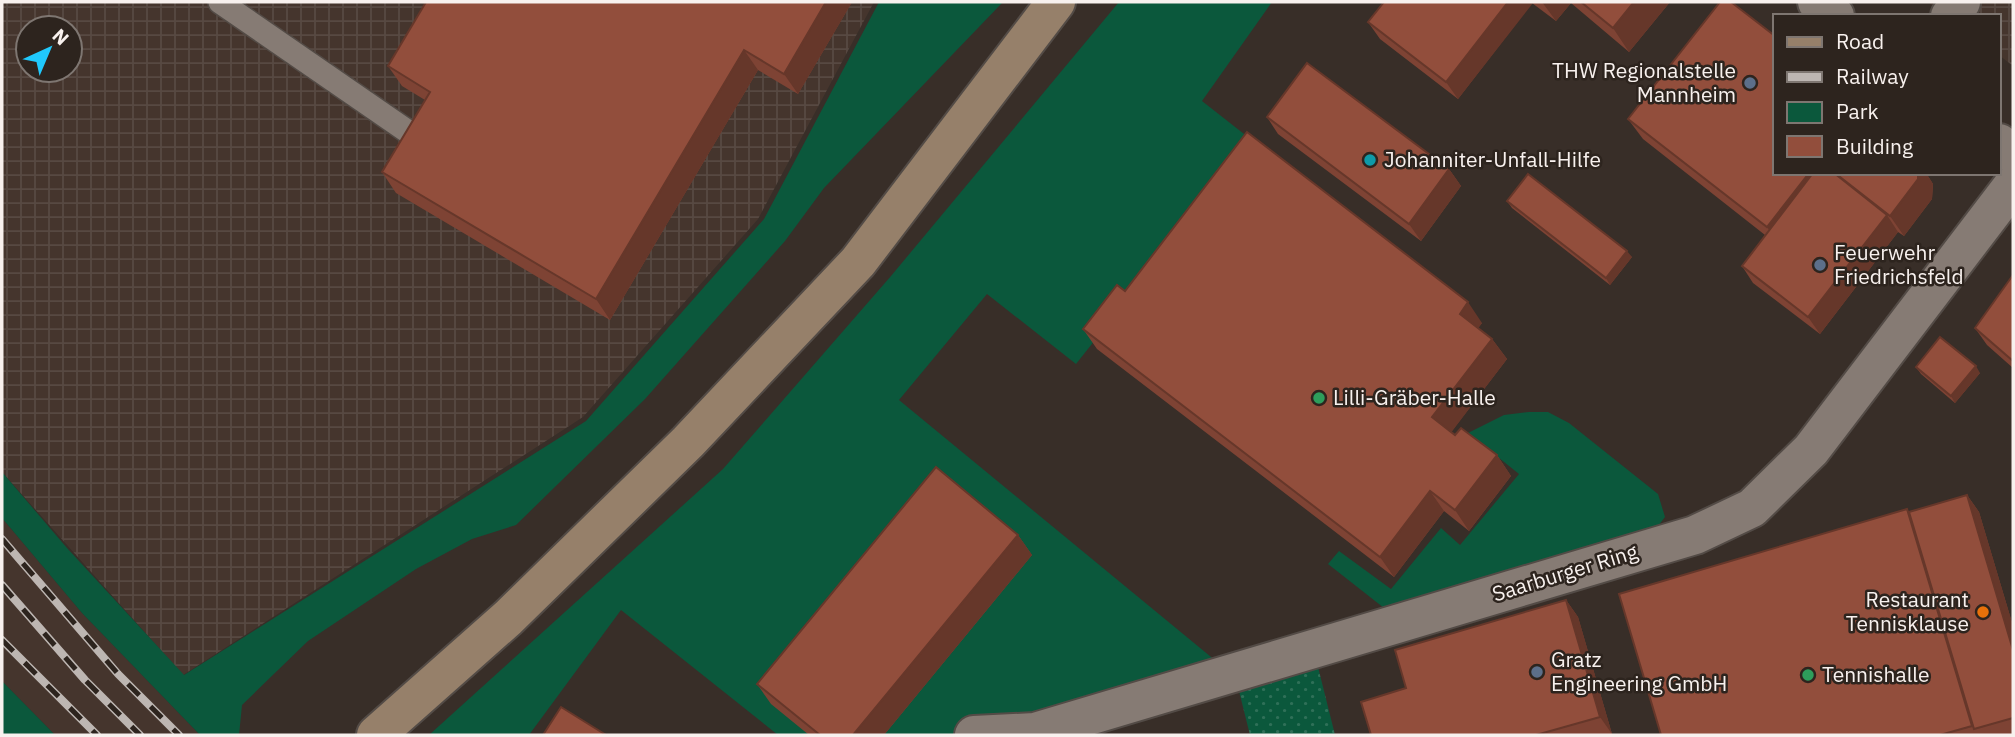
<svg xmlns="http://www.w3.org/2000/svg" width="2015" height="737" font-family="'IBM Plex Sans',sans-serif">
	<style>
		.industrial { fill: url(#industrial-grid); fill-rule: evenodd }
		.built { fill: #45352d }
		.green { fill: #0b583c }
		.park { fill: url(#park-dots) }
		.lines { fill: none; stroke-linecap: round; stroke-linejoin: round }
		.service-casing { stroke: #534b46; stroke-width: 26 }
		.minor-casing { stroke: #534b46; stroke-width: 42 }
		.secondary-casing { stroke: #534b46; stroke-width: 42 }
		.service { stroke: #867b74; stroke-width: 23 }
		.minor { stroke: #867b74; stroke-width: 38 }
		.secondary { stroke: #96806a; stroke-width: 38 }
		.rail-casing { stroke: #bdb6b2; stroke-width: 8 }
		.rail { stroke: #2d241e; stroke-width: 5; stroke-dasharray: 16; stroke-linecap: butt }
		.wall { fill: #7e4334 }
		.shaded-wall { fill: #66372a }
		.building { fill: #924e3c; stroke: #66372a; stroke-width: 2 }
		.service-dot { fill: #5c6f8a; stroke: #2d241e; stroke-width: 2.5 }
		.culture-dot { fill: #0f9aa8; stroke: #2d241e; stroke-width: 2.5 }
		.leisure-dot { fill: #2e9e5b; stroke: #2d241e; stroke-width: 2.5 }
		.food-dot { fill: #e8710a; stroke: #2d241e; stroke-width: 2.5 }
		.labels { text-anchor: middle; stroke-width: 5; stroke-linejoin: round; paint-order: stroke }
		.poi-label { font-size: 21px; fill: #f8f1ee; stroke: #2d241e; text-anchor: start }
		.street-label { font-size: 21px; fill: #f8f1ee; stroke: #2d241e }
	</style>
	<defs>
		<pattern id="industrial-grid" width="8" height="8" patternUnits="userSpaceOnUse" patternTransform="scale(1.75)"><rect width="8" height="8" fill="#45352d"/><path d="M0 4h8M4 0v8" fill="none" stroke="#574942"/></pattern>
		<pattern id="park-dots" width="8" height="8" patternUnits="userSpaceOnUse" patternTransform="scale(1.75)"><rect width="8" height="8" fill="#0b583c"/><path d="M2 2h.1M6 6h.1" fill="none" stroke="#2f7058" stroke-width="1.8" stroke-linecap="round"/></pattern>
	</defs>
	<rect width="100%" height="100%" fill="#382e28"/>
	<!-- industrial -->
	<path class="industrial" d="M2 2H874L758 219 583 417 183 675 2 472ZM28 28H70V70H28Z
		M1928 2H2013V66L1999 55V16H1946Z"/>
	<!-- built -->
	<path class="built" d="M2 518 82 613 200 735H55L2 681Z"/>
	<!-- green -->
	<path class="green" d="M879 2H1003L824 188 785 241 645 399 516 525 472 539 416 569 308 641 242 705 239 735H200L82 613 2 518V472L67 548 184 675 586 421 764 219Z
		M1119 2H1272L1202 101 1253 141 1076 364 987 294 899 400 1222 666 1043 735H778L621 610 529 735H429L723 469 891 276Z
		M1529 412H1548L1569 423 1658 494 1665 517 1655 530 1384 608 1328 564 1339 551 1391 589 1441 528 1460 545 1519 474 1468 433 1504 415Z
		M2 681 55 735H2Z"/>
	<!-- park -->
	<path class="park" d="M1318 667 1335 735H1250L1238 687Z"/>
	<g class="lines">
		<!-- service casing -->
		<g class="service-casing">
			<path id="service" d="M220 2 407 131"/>
		</g>
		<!-- minor casing -->
		<g class="minor-casing">
			<path id="minor" d="M1817 2 1835 16
				M1950 16 1961 2
				M1999 143 2013 154
				M974 735 1035 732 1695 535 1752 508 1811 450 2013 185"/>
		</g>
		<!-- secondary casing -->
		<g class="secondary-casing">
			<path id="secondary" d="M376 735 508 618 688 442 858 262 1056 2"/>
		</g>
		<!-- service -->
		<use href="#service" class="service"/>
		<!-- minor -->
		<use href="#minor" class="minor"/>
		<!-- secondary -->
		<use href="#secondary" class="secondary"/>
		<!-- rail casing -->
		<g class="rail-casing">
			<path id="rail" d="M2 539 118 674 179 735
				M2 585 85 680 140 735
				M2 640 97 735"/>
		</g>
		<!-- rail -->
		<use href="#rail" class="rail"/>
	</g>
	<!-- wall -->
	<path class="wall" d="M426 2H852L798 94 758 70 610 320 396 193 382 172 425 100 402 86 388 66Z
		M1384 2H1670L1629 52 1571 3 1556 21 1532 3 1458 99 1380 39 1368 22Z
		M1267 117 1449 169 1461 186 1421 241 1278 134Z
		M1628 119 1775 173H1926L1933 184 1932 199 1904 236 1898 232 1820 334 1753 283 1742 266 1765 235 1643 139Z
		M1507 201 1632 257 1610 285 1512 208Z
		M2013 275V368L1987 345 1975 328Z
		M1125 291 1482 323 1478 328 1492 339 1507 359 1451 432 1455 435 1497 455 1511 476 1469 531 1444 511 1394 577 1097 349 1083 329Z
		M1916 367 1980 373 1955 403 1921 374Z
		M1967 495 1979 512 2013 626V735H1661L1907 509 1909 512Z
		M1018 535 1032 555 884 735H809L771 704 757 684Z
		M1566 600 1578 617 1612 734 1607 735H1371L1406 688Z"/>
	<!-- shaded-wall -->
	<path class="shaded-wall" d="M826 2H852L798 94 784 74Z
		M1508 2H1532L1533 3 1458 99 1446 82Z
		M1542 2H1570L1571 3 1556 21Z
		M1634 2H1670L1629 52 1613 28Z
		M744 50 758 70 610 320 596 299Z
		M1449 169 1461 186 1421 241 1409 224Z
		M1809 173H1828L1781 247 1767 227Z
		M1918 173H1926L1933 184 1932 199 1904 236 1890 216Z
		M1887 215 1898 232 1820 334 1808 317Z
		M1627 251 1632 257 1610 285 1606 278Z
		M1468 302 1482 323 1474 334 1460 314Z
		M1492 339 1507 359 1447 438 1432 417Z
		M1976 366 1980 373 1955 403 1951 396Z
		M1497 455 1511 476 1469 531 1455 510Z
		M1430 491 1444 511 1394 577 1380 557Z
		M1967 495 1979 512 2013 626V650Z
		M1907 509 1921 529 1974 729 1972 726Z
		M1018 535 1032 555 884 735H853Z
		M1566 600 1578 617 1612 734 1600 717Z"/>
	<!-- building -->
	<path class="building" d="M426 2H826L784 74 744 50 596 299 382 172 430 92 388 66Z
		M1384 2H1508L1446 82 1368 22Z
		M1581 2H1634L1613 28Z
		M1720 2H1731L1775 36V173H1809L1767 227 1628 119Z
		M1307 63 1449 169 1409 224 1267 117Z
		M1247 132 1468 302 1460 314 1492 339 1432 417 1455 435 1461 428 1497 455 1455 510 1430 491 1380 557 1083 329 1117 285 1125 291Z
		M1813 173H1834L1887 215 1808 317 1742 266Z
		M1835 173H1918V179L1890 216Z
		M1528 174 1627 251 1606 278 1507 201Z
		M2013 275V361L1975 328Z
		M1940 337 1976 366 1951 396 1916 367Z
		M936 467 1018 535 853 735H820L757 684Z
		M1967 495 2013 650V718L1974 729 1909 512Z
		M1907 509 1972 726 1940 735H1661L1619 594Z
		M1566 600 1600 717 1536 735H1371L1361 702 1406 688 1395 650Z
		M561 707 606 735H543Z"/>
	<!-- markers -->
	<g class="service-dot">
		<circle cx="1750" cy="83" r="7"/>
		<circle cx="1820" cy="265" r="7"/>
		<circle cx="1537" cy="672" r="7"/>
	</g>
	<circle class="culture-dot" cx="1370" cy="160" r="7"/>
	<g class="leisure-dot">
		<circle cx="1319" cy="398" r="7"/>
		<circle cx="1808" cy="675" r="7"/>
	</g>
	<circle class="food-dot" cx="1983" cy="612" r="7"/>
	<g class="labels">
		<!-- poi labels -->
		<g class="poi-label">
			<text x="1736" y="78" text-anchor="end">THW Regionalstelle<tspan x="1736" dy="24">Mannheim</tspan></text>
			<text x="1384" y="167">Johanniter-Unfall-Hilfe</text>
			<text x="1834" y="260">Feuerwehr<tspan x="1834" dy="24">Friedrichsfeld</tspan></text>
			<text x="1333" y="405">Lilli-Gräber-Halle</text>
			<text x="1969" y="607" text-anchor="end">Restaurant<tspan x="1969" dy="24">Tennisklause</tspan></text>
			<text x="1551" y="667">Gratz<tspan x="1551" dy="24">Engineering GmbH</tspan></text>
			<text x="1822" y="682">Tennishalle</text>
		</g>
		<!-- street labels -->
		<g class="street-label">
			<text transform="translate(1565 573) rotate(-17)" y="7">Saarburger Ring</text>
		</g>
	</g>
	<!-- border -->
	<rect width="2015" height="737" fill="none" stroke="#f8f1ee" stroke-width="7"/>
	<!-- legend -->
	<rect x="1773" y="14" width="228" height="161" fill="#2d241e" stroke="#7e7671" stroke-width="2"/>
	<rect x="1787" y="37" width="35" height="10" fill="#96806a" stroke="#7e7671" stroke-width="2"/>
	<text x="1836" y="49" font-size="21" fill="#f8f1ee">Road</text>
	<rect x="1787" y="72" width="35" height="10" fill="#bdb6b2" stroke="#7e7671" stroke-width="2"/>
	<text x="1836" y="84" font-size="21" fill="#f8f1ee">Railway</text>
	<rect x="1787" y="102" width="35" height="21" fill="#0b583c" stroke="#7e7671" stroke-width="2"/>
	<text x="1836" y="119" font-size="21" fill="#f8f1ee">Park</text>
	<rect x="1787" y="136" width="35" height="21" fill="#924e3c" stroke="#7e7671" stroke-width="2"/>
	<text x="1836" y="154" font-size="21" fill="#f8f1ee">Building</text>
	<!-- north arrow -->
	<g transform="translate(49 49) rotate(44)"><circle r="33" fill="#2d241e" stroke="#7e7671" stroke-width="2"/>
	<path d="M0-5L12 26L0 18L-12 26Z" fill="#20c9fd"/>
	<text y="-10" font-size="19" font-weight="bold" text-anchor="middle" fill="#f8f1ee">N</text>
	</g>
</svg>
